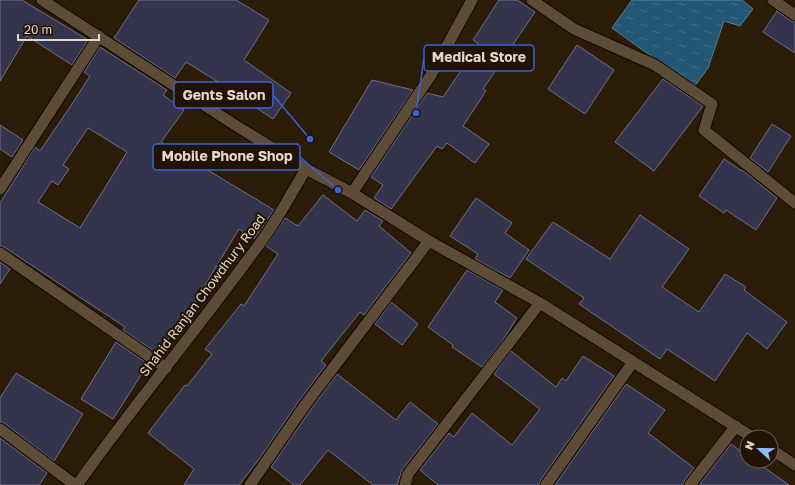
<svg xmlns="http://www.w3.org/2000/svg" width="795" height="485" font-family="'Golos Text',sans-serif">
	<style>
		.water { fill: url(#water-ripples); stroke: #5c7d90 }
		.building { fill: #34354c; stroke: #6e708a; fill-rule: evenodd }
		.lines { fill: none; stroke-linecap: round; stroke-linejoin: round }
		.minor-casing { stroke: #130600; stroke-width: 13 }
		.minor { stroke: #5d4c37; stroke-width: 11 }
		.labels { text-anchor: middle; stroke-width: 4; stroke-linejoin: round; paint-order: stroke }
		.street-label { font-size: 13px; fill: #e2d7cb; stroke: #211201 }
		.leader { fill: none; stroke: #3b63d6; stroke-width: 1.5 }
		.callout-dot { fill: #3b63d6; stroke: #211201; stroke-width: 1.5 }
		.callout { fill: #211201; stroke: #3b63d6; stroke-width: 1.5 }
		.callout-label { font-size: 14px; text-anchor: middle; font-weight: bold; fill: #e2d7cb }
	</style>
	<defs>
		<pattern id="water-ripples" width="26" height="14" patternUnits="userSpaceOnUse"><rect width="26" height="14" fill="#225776"/><path d="M2 4q2-2 4 0t4 0M15 11q2-2 4 0t4 0" fill="none" stroke="#426e88"/></pattern>
	</defs>
	<rect width="100%" height="100%" fill="#2b1c07"/>
	<!-- water -->
	<path class="water" d="M632 0H742L753 9 740 26 724 21 708 68 694 87 612 28Z"/>
	<!-- building -->
	<path class="building" d="M0 0H22L88 40 72 65 27 36 0 81Z
		M139 0H236L269 20 244 60 291 93 273 119 223 85 186 62 175 78 114 38Z
		M499 0H517L535 12 483 89 486 91 463 126 489 144 475 163 447 143 442 149 437 146 391 209 374 198 383 185 371 177 427 93 443 97 479 44 473 40Z
		M777 11 791 21 795 22V53L763 32Z
		M577 45 614 70 585 114 548 89Z
		M100 47 167 90 163 95 184 110 161 142 274 210 254 239 239 229 179 328 177 326 160 351 157 349 155 352 123 330 125 327 4 247 0 246V203L35 147 40 151 70 107 90 76 84 72ZM88 128 127 152 80 228 38 202 52 181 58 185 69 169 63 165Z
		M663 79 703 106 654 171 615 142Z
		M372 80 413 90 359 170 329 152Z
		M772 124 791 136 768 172 750 158Z
		M0 125 23 140 12 157 0 149Z
		M724 159 742 171V170L777 198 756 230 726 210 724 213 699 196Z
		M323 195 357 221 365 210 383 221 379 226 411 253 364 315 360 312 321 361 326 365 299 401 260 458 239 485H184L194 469 148 433 185 385 187 386 212 354 205 349 241 304 244 306 278 254 266 246 285 218 298 226Z
		M476 198 512 223 505 233 529 250 510 278 475 259 478 254 450 236Z
		M640 215 689 249 662 287 699 312 725 274 746 287 744 290 787 322 767 349 747 333 715 381 667 349 660 359 579 304 584 298 526 259 553 222 610 259Z
		M0 262 10 269 0 284Z
		M467 270 503 290 495 302 517 318 501 343 482 367 452 347 453 345 428 327Z
		M391 302 418 324 402 345 375 324Z
		M116 342 148 364 113 419 81 399Z
		M511 351 556 387 562 378 566 381 583 356 614 376 540 481 539 485H438L420 470 449 433 454 437 472 413 512 445 540 409 494 374Z
		M16 373 83 414 54 461 4 423 0 422V398Z
		M337 374 396 420 410 402 438 424 402 470 397 485H373L328 450 300 485H294L271 467 311 409Z
		M626 384 665 410 648 433 694 468 684 481 683 485H555Z
		M0 438 47 473 39 485H0Z
		M731 444 747 456V461H755L789 485H699Z"/>
	<g class="lines">
		<!-- minor casing -->
		<g class="minor-casing">
			<path id="minor" d="M42 0 235 125 306 169
				M532 0 574 29 655 65 712 104 704 130 795 203
				M773 0 795 15
				M0 189 99 36
				M352 193 429 241 540 303 752 437
				M0 253 166 368
				M0 429 75 485
				M771 449 795 465
				M77 485C137 401 203 322 263 239 279 217 292 192 306 169L352 193 431 75 472 0
				M250 485 305 405 429 241
				M405 485 408 474 540 303
				M546 485 633 362
				M690 485 736 426"/>
		</g>
		<!-- minor -->
		<use href="#minor" class="minor"/>
	</g>
	<g class="labels">
		<!-- street labels -->
		<g class="street-label">
			<text transform="translate(202 295) rotate(-53)" y="5">Shahid Ranjan Chowdhury Road</text>
		</g>
	</g>
	<!-- callouts -->
	<path class="leader" d="M416 113L424 58M310 139L273 95M338 190L300 157"/>
	<g class="callout-dot">
		<circle cx="416" cy="113" r="4"/>
		<circle cx="310" cy="139" r="4"/>
		<circle cx="338" cy="190" r="4"/>
	</g>
	<g class="callout">
		<rect x="424" y="45" width="110" height="26" rx="4"/>
		<rect x="174" y="82" width="99" height="26" rx="4"/>
		<rect x="153" y="144" width="147" height="26" rx="4"/>
	</g>
	<g class="callout-label">
		<text x="479" y="62">Medical Store</text>
		<text x="224" y="100">Gents Salon</text>
		<text x="227" y="161">Mobile Phone Shop</text>
	</g>
	<!-- north arrow -->
	<g transform="translate(759 449) rotate(292)"><circle r="19" fill="#211201" stroke="#6e6152"/>
	<path d="M0-3L7 15L0 10L-7 15Z" fill="#90b8fd"/>
	<text y="-6" font-size="11" font-weight="bold" text-anchor="middle" fill="#e2d7cb">N</text>
	</g>
	<!-- scale -->
	<path d="M18 34v6h81v-6" fill="none" stroke="#e2d7cb" stroke-width="2"/>
	<text x="24" y="34" font-size="12" fill="#e2d7cb" stroke="#211201" stroke-width="3" paint-order="stroke">20 m</text>
</svg>
